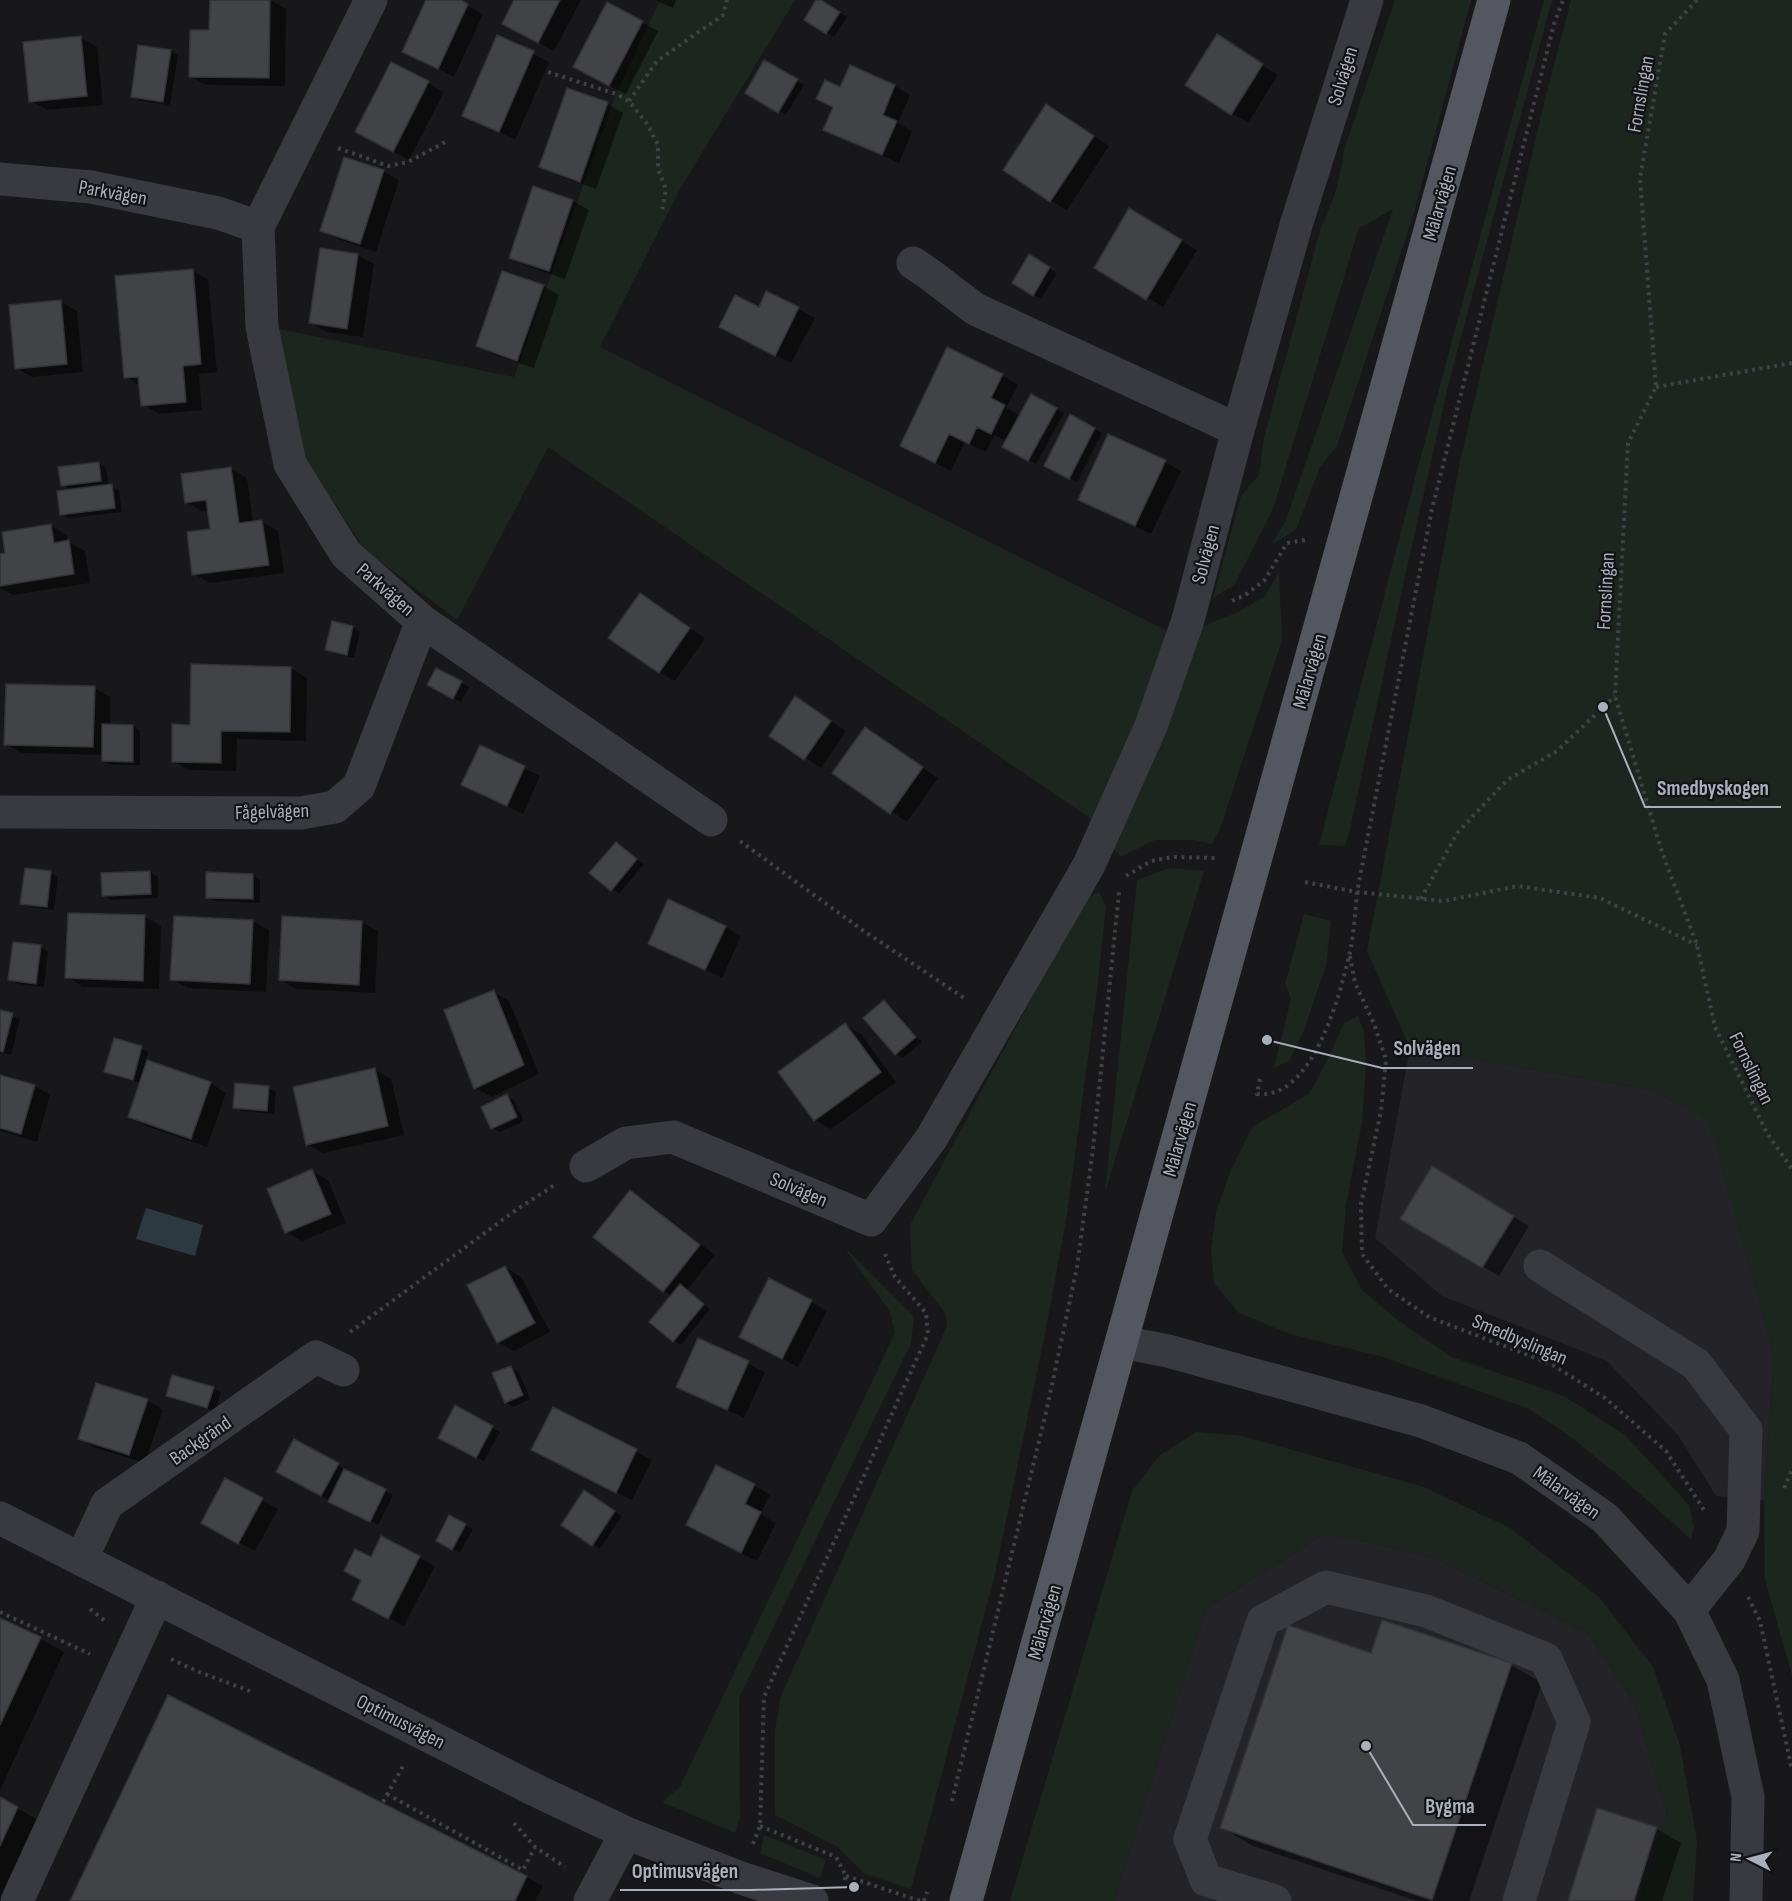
<svg xmlns="http://www.w3.org/2000/svg" width="1792" height="1901" font-family="'Sofia Sans Condensed',sans-serif">
	<style>
		.built { fill: #242428 }
		.green { fill: #1d261e }
		.water { fill: #2c3940 }
		.shadow { fill: #0007 }
		.building { fill: #424347; stroke: #323237; stroke-width: 1.5 }
		.lines { fill: none; stroke-linecap: round; stroke-linejoin: round }
		.path { stroke: #3e4147; stroke-width: 4; stroke-dasharray: 3 4.5; stroke-linecap: butt }
		.minor { stroke: #383a40; stroke-width: 33 }
		.major { stroke: #54575f; stroke-width: 33 }
		.labels { text-anchor: middle; stroke-width: 4.5; stroke-linejoin: round; paint-order: stroke }
		.street-label { font-size: 20px; fill: #a9b0bb; stroke: #131315 }
		.leader { fill: none; stroke: #a9b0bb; stroke-width: 2 }
		.callout-dot { fill: #a9b0bb; stroke: #131315; stroke-width: 2 }
		.callout-label { font-size: 21px; text-anchor: middle; font-weight: bold; fill: #a9b0bb; stroke: #131315; stroke-width: 4.5; stroke-linejoin: round; paint-order: stroke }
	</style>
	<rect width="100%" height="100%" fill="#18181a"/>
	<!-- built -->
	<path class="built" d="M1410 1048 1655 1091 1709 1121 1774 1355 1764 1500 1716 1496 1678 1435 1607 1361 1442 1296 1375 1238Z
		M1326 1533 1432 1557 1588 1633 1634 1702 1667 1815 1640 1901H1114L1206 1609Z"/>
	<!-- green -->
	<path class="green" d="M660 0H795L680 189 600 347 1167 631 1142 716 1094 821 548 447 457 620 365 550 304 457 279 329 514 377 616 94Z
		M1395 0H1471L1413 216 1337 446 1320 467 1296 530 1272 544 1286 520 1393 209 1359 228 1273 509 1234 585 1213 598 1241 496 1259 475 1264 438 1321 227C1333 203 1341 177 1344 150Z
		M1544 0H1552L1450 378 1405 576 1348 838 1344 846 1319 845 1414 482Z
		M1571 0H1792V1676L1765 1579 1764 1500 1774 1355 1708 1121 1655 1091 1410 1048 1367 951 1460 462 1544 103Z
		M1279 572 1282 640 1221 826 1212 844 1194 840H1155L1121 857 1110 845 1196 629 1236 613 1265 596Z
		M1169 868 1204 871 1105 1192 1137 880Z
		M1099 892 1106 907 1097 990 1067 1215 1045 1334 994 1578 911 1889 865 1874 836 1846 775 1815V1730L781 1696 947 1326 945 1313 912 1270 910 1225 1069 928 1087 898Z
		M1304 914 1331 921 1326 965 1304 1030 1290 1060 1274 1068 1291 999 1285 984Z
		M1358 1016 1364 1032 1366 1065 1362 1122 1346 1205 1342 1252 1362 1290 1396 1319 1452 1357 1564 1396 1626 1436 1689 1505 1694 1528 1691 1539 1629 1484 1567 1434 1527 1408 1383 1357 1290 1334 1239 1313 1214 1283 1211 1248 1216 1212 1230 1172 1252 1127 1309 1094 1325 1065 1344 1023Z
		M844 1247 914 1317 911 1343 739 1698 740 1817 735 1833 662 1802 680 1787 895 1333 890 1312Z
		M1196 1432 1242 1436 1424 1487 1510 1528 1600 1598 1653 1667 1680 1746 1697 1841 1693 1901H1640L1667 1815 1634 1702 1588 1633 1432 1557 1326 1533 1206 1609 1114 1901H1010L1132 1491 1160 1455Z
		M764 1835 826 1860 820 1878 760 1853Z"/>
	<!-- water -->
	<path class="water" d="M146 1208 203 1225 195 1256 136 1239Z"/>
	<!-- shadow -->
	<path class="shadow" d="M211 0H270L286 9 285 86 206 85 190 76 211 32Z
		M428 0H457L483 14 454 77 404 51Z
		M516 0H581L554 51 519 33Z
		M655 0H676L673 8Z
		M818 0 847 17 834 37 806 20Z
		M608 4 658 31 626 94 591 76Z
		M498 37 549 62 515 140 464 115Z
		M81 38 97 47 103 105 47 110 31 101Z
		M1233 46 1278 75 1248 123 1187 85Z
		M170 51 178 55 170 105 140 101 132 96Z
		M765 62 804 85 786 115 747 93Z
		M428 83 444 92 409 160 373 141Z
		M895 86 910 95 898 123 912 131 899 163 841 138 825 129 834 108 818 99 840 89Z
		M607 104 623 113 596 189 557 175 541 166Z
		M1062 115 1109 146 1067 210 1051 201Z
		M383 171 399 180 376 252 338 239 322 230Z
		M573 201 589 210 565 279 527 266 511 257Z
		M1130 210 1197 250 1163 307 1096 267Z
		M358 255 374 264 363 337 327 332 311 323Z
		M1029 256 1057 273 1041 299 1014 283Z
		M192 270 208 280 217 372 199 374 202 410 159 414 143 405 141 386 126 377Z
		M543 286 559 295 534 368 494 355 478 345Z
		M767 293 815 318 791 363 737 336 759 309Z
		M61 302 77 311 83 372 32 377 16 368Z
		M1002 375 1018 385 1006 408 1021 416 1032 396 1064 413 1036 464 1004 446 1007 441 994 435 986 452 965 442 951 471 917 454Z
		M1071 416 1102 433 1077 482 1053 469Z
		M1165 462 1181 471 1151 534 1079 499Z
		M99 463 106 468 109 486 119 490 122 512 69 518 61 514 73 491 63 485Z
		M231 469 247 478 253 523 262 522 278 531 284 573 210 583 194 574 211 530 209 511H202L186 502Z
		M51 526 67 535 68 542 85 551 90 583 13 595 0 588V555L7 554Z
		M640 595 705 638 675 681 659 672Z
		M352 627 360 632 354 658 334 653 327 649Z
		M291 668 307 678 306 741 237 739 236 771 189 770 173 761 191 726Z
		M437 670 469 687 461 702 429 685Z
		M94 688 110 697V726H133L140 730V765H111L103 760 104 755 22 753 6 744Z
		M796 698 846 731 821 768 771 735Z
		M865 729 938 778 907 822 834 773Z
		M480 747 540 776 523 814 463 784Z
		M616 844 644 864 619 894 591 873Z
		M26 870 51 873 58 877 54 910 29 907 22 903Z
		M150 872 158 877V898L111 900 104 895 103 874Z
		M253 875 260 880V903L215 901 207 897Z
		M145 917 161 926 159 989 83 987 67 977Z
		M253 921 269 930 266 992 188 988 172 979Z
		M362 922 378 931 375 993 296 989 280 979Z
		M725 927 741 936 722 978 650 943Z
		M40 947 48 951 44 987 17 984 10 979Z
		M493 992 509 1001 539 1074 492 1097 476 1088Z
		M884 1002 891 1006 922 1042 903 1058 896 1054Z
		M0 1012 20 1019 11 1055 0 1053Z
		M845 1025 861 1034 896 1082 831 1129 815 1120Z
		M141 1048 148 1052 146 1062 210 1083 226 1093 207 1147 146 1126 130 1117 141 1083 113 1076 106 1071Z
		M375 1070 391 1079 404 1135 323 1153 307 1144Z
		M0 1076 35 1086 50 1095 37 1142 0 1131Z
		M269 1088 276 1092 274 1114 242 1111 234 1107Z
		M506 1096 514 1100 524 1121 499 1132 492 1128Z
		M1433 1168 1529 1226 1499 1276 1402 1219Z
		M312 1171 328 1180 346 1223 302 1241 286 1232Z
		M630 1192 646 1201 715 1255 687 1290 710 1309 681 1345 674 1341 672 1296 663 1291Z
		M505 1267 521 1277 550 1332 514 1351 498 1342Z
		M811 1302 827 1311 798 1367 757 1346Z
		M699 1340 765 1372 744 1418 678 1386Z
		M511 1367 519 1372 530 1399 513 1407 506 1402Z
		M213 1388 221 1392 215 1411 175 1400 167 1395Z
		M147 1400 163 1410 145 1463 95 1448 80 1439Z
		M456 1407 500 1432 484 1461 440 1437Z
		M554 1409 652 1460 632 1500 549 1459Z
		M338 1465 353 1475 393 1495 378 1525 337 1505 294 1480Z
		M754 1485 770 1495 760 1514 776 1523 757 1561 704 1534Z
		M592 1497 622 1516 600 1549 593 1544Z
		M262 1500 278 1509 255 1551 219 1532Z
		M450 1517 473 1529 460 1553 438 1541Z
		M419 1557 435 1566 404 1626 369 1608 371 1559Z
		M0 1620 41 1639 64 1652 0 1790Z
		M1372 1655 1511 1665 1542 1683 1469 1901H1417L1253 1846 1222 1828Z
		M169 1697 527 1877 543 1886 535 1901H71Z
		M0 1798 41 1822 5 1901H0Z
		M1598 1810 1657 1829 1681 1843 1662 1901H1570Z"/>
	<!-- building -->
	<path class="building" d="M210 0H270L269 78 189 77 190 30H209Z
		M426 0H461L468 4 438 69 402 52Z
		M514 0H560L538 43 502 24Z
		M816 0H821L840 12 826 34 804 20Z
		M607 2 643 21 609 86 573 67Z
		M1217 34 1263 64 1231 115 1185 85Z
		M497 35 534 51 499 132 462 116Z
		M81 36 87 96 29 102 23 42Z
		M138 45 171 50 163 102 131 97Z
		M764 60 798 79 778 113 745 93Z
		M391 62 429 81 393 152 355 132Z
		M850 65 895 85 883 115 897 121 882 155 823 130 833 107 816 99 825 80 840 87Z
		M567 88 608 102 580 182 539 167Z
		M1046 104 1094 136 1050 202 1003 170Z
		M344 157 384 170 360 244 320 231Z
		M533 186 573 200 549 271 509 258Z
		M1129 208 1182 240 1146 300 1094 268Z
		M320 248 358 254 347 329 309 323Z
		M1029 254 1050 267 1033 296 1012 283Z
		M193 269 201 364 183 366 186 402 141 406 138 377 124 378 115 276Z
		M502 271 544 285 517 361 476 346Z
		M766 291 799 307 775 356 719 327 735 295 759 307Z
		M61 300 67 364 15 369 9 305Z
		M947 347 1003 374 991 398 1005 405 991 434 977 427 969 444 949 434 935 463 900 446Z
		M1031 394 1057 408 1028 461 1002 447Z
		M1070 414 1095 428 1069 479 1044 466Z
		M1108 434 1166 460 1135 526 1078 500Z
		M99 462 101 481 61 486 58 467Z
		M231 467 239 523 262 520 269 565 192 575 187 532 210 529 206 500 185 503 181 474Z
		M112 484 115 508 60 515 57 491Z
		M51 524 54 543 69 540 74 574 0 586V554L5 553 2 532Z
		M640 593 690 628 659 673 608 638Z
		M332 621 353 626 347 655 325 650Z
		M191 664 291 667 290 732 221 731V763L172 762V724L190 725Z
		M436 668 462 681 453 699 427 685Z
		M6 684 95 686 93 747 4 745Z
		M795 696 831 721 804 760 769 736Z
		M102 724 133 725V762L102 761Z
		M865 727 923 767 890 814 832 773Z
		M480 745 525 766 507 806 461 785Z
		M616 842 637 859 611 891 589 873Z
		M25 868 51 871 47 907 20 904Z
		M150 871 151 894 102 896 101 873Z
		M206 872 253 874V899L206 898Z
		M668 899 726 926 705 970 648 944Z
		M68 913 145 915 143 981 65 978Z
		M174 916 253 920 250 984 170 980Z
		M282 916 362 921 359 985 279 980Z
		M13 942 41 945 36 984 8 980Z
		M494 990 524 1065 474 1089 444 1010Z
		M884 1000 916 1037 895 1055 863 1018Z
		M0 1010 13 1013 3 1052 0 1051Z
		M845 1023 881 1072 814 1121 778 1072Z
		M114 1038 142 1046 133 1080 104 1072Z
		M147 1060 211 1082 191 1139 128 1117Z
		M375 1068 388 1126 306 1145 293 1087Z
		M0 1075 35 1085 21 1134 0 1128Z
		M235 1083 269 1086 267 1111 233 1108Z
		M507 1094 517 1117 491 1129 481 1107Z
		M1432 1166 1514 1216 1482 1268 1400 1219Z
		M312 1169 331 1214 285 1233 267 1189Z
		M630 1190 700 1245 663 1292 593 1237Z
		M505 1266 535 1323 497 1343 467 1285Z
		M769 1278 812 1300 782 1359 739 1337Z
		M680 1284 704 1304 673 1342 649 1322Z
		M698 1338 749 1361 727 1410 676 1387Z
		M511 1366 523 1395 505 1403 492 1373Z
		M172 1375 214 1387 207 1408 166 1396Z
		M96 1383 148 1399 129 1455 78 1439Z
		M455 1405 493 1426 476 1458 438 1438Z
		M553 1407 637 1449 616 1493 531 1450Z
		M294 1439 339 1463 321 1496 276 1472Z
		M716 1465 755 1484 745 1504 761 1512 741 1553 686 1525Z
		M344 1469 386 1489 370 1522 328 1502Z
		M225 1478 263 1498 238 1544 201 1523Z
		M584 1490 615 1511 592 1546 561 1525Z
		M449 1515 466 1524 452 1550 436 1541Z
		M381 1536 420 1556 388 1619 352 1600 361 1580 344 1571 355 1549 371 1557Z
		M0 1618 41 1637 0 1725Z
		M1382 1620 1512 1663 1432 1900 1220 1828 1288 1625 1371 1653Z
		M168 1695 527 1876 515 1901H70Z
		M0 1797 18 1807 0 1846Z
		M1597 1808 1657 1827 1634 1901H1568Z"/>
	<g class="lines">
		<!-- path -->
		<path class="path" d="M1697 0 1665 34 1640 178 1656 387 1628 443 1615 696 1662 852 1697 945 1715 1027 1767 1133 1792 1169
			M548 72 616 94 629 101 647 124 658 145V169L666 189 662 211
			M629 101 657 61 723 15 727 0
			M338 148 388 166 408 162 449 140
			M1656 387 1792 363
			M1232 601 1245 595 1264 581 1287 543 1305 540
			M740 841 858 927 967 1000
			M1126 876 1151 861 1172 857 1216 858
			M1305 882 1357 892 1444 901 1518 886 1600 898 1697 945
			M1421 899 1457 833 1507 780 1557 751 1615 696
			M1350 956 1355 983 1374 1024 1386 1059 1381 1111 1361 1204 1362 1254 1388 1289 1429 1317 1551 1364 1605 1398 1666 1451 1704 1510
			M1260 1079 1257 1094C1312 1100 1339 998 1349 956 1354 936 1355 913 1357 892L1432 509 1554 24 1563 0
			M350 1332 516 1210 556 1184
			M1784 1488 1792 1470
			M1748 1597 1760 1621 1792 1770
			M90 1609 105 1621
			M0 1612 90 1654
			M171 1659 199 1672 250 1691
			M387 1794 523 1870 535 1847
			M952 1801 1047 1408 1077 1267 1093 1149 1119 892
			M383 1802 403 1766
			M514 1823 535 1847 565 1867
			M760 1826 836 1857 846 1876 844 1882
			M753 1844 760 1826 764 1697 928 1334 926 1313 895 1277 885 1254
			M846 1876 920 1901
			M924 1901 927 1892"/>
		<!-- minor -->
		<path class="minor" d="M371 0 258 227 262 327 290 464 346 554 422 621 711 820
			M0 179 91 187 218 213 258 227
			M913 263 932 276 975 309 1238 430
			M0 812 301 813 335 807 359 786 422 621
			M586 1166 626 1143 673 1137 871 1220 931 1139 1089 865 1151 726 1188 620 1238 430 1297 222 1367 0
			M1540 1266 1696 1364 1746 1430 1743 1531 1729 1560 1689 1610
			M1122 1342 1168 1351 1421 1421 1519 1458 1605 1518 1689 1610 1723 1680 1748 1797 1746 1901
			M0 1518 529 1787 626 1833 741 1878 812 1901
			M82 1558 107 1504 316 1357 343 1370
			M17 1901 157 1597
			M590 1901 626 1833
			M1275 1901 1206 1880 1190 1839 1263 1621 1326 1587 1426 1611 1546 1659 1574 1722 1519 1901"/>
		<!-- major -->
		<path class="major" d="M966 1901 1494 0"/>
	</g>
	<g class="labels">
		<!-- street labels -->
		<g class="street-label">
			<text transform="translate(1342 76) rotate(-73)" y="7">Solvägen</text>
			<text transform="translate(1640 94) rotate(-80)" y="7">Fornslingan</text>
			<text transform="translate(113 192) rotate(10)" y="7">Parkvägen</text>
			<text transform="translate(1439 203) rotate(-74)" y="7">Mälarvägen</text>
			<text transform="translate(1205 554) rotate(-75)" y="7">Solvägen</text>
			<text transform="translate(386 589) rotate(41)" y="7">Parkvägen</text>
			<text transform="translate(1605 591) rotate(-87)" y="7">Fornslingan</text>
			<text transform="translate(1309 671) rotate(-74)" y="7">Mälarvägen</text>
			<text transform="translate(272 811) rotate(-2)" y="7">Fågelvägen</text>
			<text transform="translate(1752 1068) rotate(64)" y="7">Fornslingan</text>
			<text transform="translate(1179 1139) rotate(-74)" y="7">Mälarvägen</text>
			<text transform="translate(799 1189) rotate(23)" y="7">Solvägen</text>
			<text transform="translate(1520 1339) rotate(23)" y="7">Smedbyslingan</text>
			<text transform="translate(200 1440) rotate(-35)" y="7">Backgränd</text>
			<text transform="translate(1567 1492) rotate(35)" y="7">Mälarvägen</text>
			<text transform="translate(1044 1622) rotate(-74)" y="7">Mälarvägen</text>
			<text transform="translate(401 1721) rotate(27)" y="7">Optimusvägen</text>
		</g>
	</g>
	<!-- callouts -->
	<path class="leader" d="M1603 707L1645 807H1781M1267 1040L1382 1068H1473M1366 1746L1413 1825H1486M854 1887L751 1890H620"/>
	<g class="callout-dot">
		<circle cx="1603" cy="707" r="6"/>
		<circle cx="1267" cy="1040" r="6"/>
		<circle cx="1366" cy="1746" r="6"/>
		<circle cx="854" cy="1887" r="6"/>
	</g>
	<g class="callout-label">
		<text x="1713" y="795">Smedbyskogen</text>
		<text x="1427" y="1055">Solvägen</text>
		<text x="1450" y="1813">Bygma</text>
		<text x="685" y="1878">Optimusvägen</text>
	</g>
	<!-- north arrow -->
	<g transform="translate(1750 1859) rotate(276)" stroke="#131315" stroke-width="4.5" paint-order="stroke">
	<path d="M0-4.5L10 22L0 15L-10 22Z" fill="#a9b0bb"/>
	<text y="-9" font-size="16" font-weight="bold" text-anchor="middle" fill="#a9b0bb">N</text>
	</g>
</svg>
